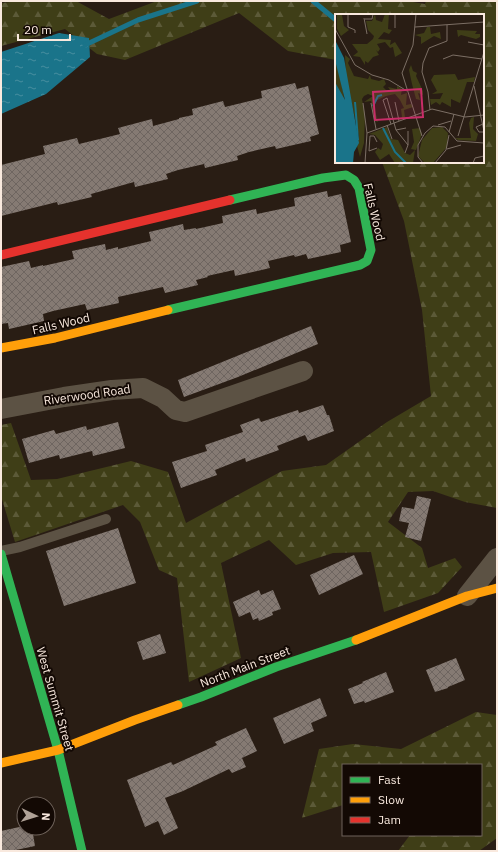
<svg xmlns="http://www.w3.org/2000/svg" width="498" height="852" font-family="'IBM Plex Sans',sans-serif">
	<style>
		.forest { fill: url(#forest-firs) }
		.water { fill: url(#water-ripples) }
		.lines { fill: none; stroke-linecap: round; stroke-linejoin: round }
		.stream { stroke: #1a748a; stroke-width: 5 }
		.building { fill: url(#building-cross-hatch) }
		.lane { stroke: #5c5244; stroke-width: 10 }
		.street { stroke: #5c5244; stroke-width: 20 }
		.fast { stroke: #30b455; stroke-width: 9 }
		.slow { stroke: #ff9f0a; stroke-width: 9 }
		.jam { stroke: #e5322d; stroke-width: 9 }
		.labels { text-anchor: middle; stroke-width: 4; stroke-linejoin: round; paint-order: stroke }
		.street-label { font-size: 12px; fill: #f9e9de; stroke: #130904 }
		.inset-river { fill: none; stroke: #1a748a; stroke-width: 2 }
		.inset-road { fill: none; stroke: #7c6f65; stroke-width: 1 }
		.view { fill: #c82d68; fill-opacity: 0.15; stroke: #c82d68; stroke-width: 2 }
		.inset-edge { fill: none; stroke: #f9e9de; stroke-width: 2 }
	</style>
	<defs>
		<pattern id="forest-firs" width="22" height="20" patternUnits="userSpaceOnUse"><rect width="22" height="20" fill="#3f3e17"/><path d="M5 1l3.5 6h-7zM16 11l3.5 6h-7z" fill="#5c5a38"/></pattern>
		<pattern id="water-ripples" width="26" height="14" patternUnits="userSpaceOnUse"><rect width="26" height="14" fill="#1a748a"/><path d="M2 4q2-2 4 0t4 0M15 11q2-2 4 0t4 0" fill="none" stroke="#478e9f"/></pattern>
		<pattern id="building-cross-hatch" width="8" height="8" patternUnits="userSpaceOnUse"><rect width="8" height="8" fill="#857a73"/><path d="M0 0l8 8M0 8l8-8" fill="none" stroke="#6e6560"/></pattern>
	</defs>
	<rect width="100%" height="100%" fill="#291d14"/>
	<!-- forest -->
	<path class="forest" d="M19 1H76L109 19 157 1H407L425 4 426 1H497V508L465 502 433 491 408 492 388 522 422 548 428 568 455 558 462 567 438 593 384 612 371 552 333 553 296 565 269 540 221 563 241 658 189 682 177 578 159 570 140 522 123 505 15 542 1 496V425L11 423 31 480 57 479 131 461 168 472 186 523 282 471 326 465 387 422 431 396 422 310 404 221 382 162H483V15H336V60L288 51 239 13 125 60 97 54 65 29 1 46V3Z
		M476 712 497 715V838L479 851H398L410 835H481V765H343V805L302 818 319 749 353 744 401 749Z"/>
	<!-- water -->
	<path class="water" d="M59 33 89 38 90 57 46 94 1 114V52Z"/>
	<g class="lines">
		<!-- stream -->
		<path class="stream" d="M313 1 336 20
			M85 45 138 20 197 1"/>
	</g>
	<!-- building -->
	<path class="building" d="M295 83 297 89 308 86 319 134 310 137 311 141 276 149 275 146 249 152 237 156 238 160 205 168 204 164 178 170 166 174 168 179 135 187 134 182 91 194 92 197 58 205 57 202 1 216V165L45 154 43 146 77 138 79 144 108 137 120 134 118 128 152 119 153 126 179 119V118L193 115 192 109 223 101 225 107 262 98 261 91Z
		M327 191 328 197 341 194 351 242 340 245 341 252 308 259 306 254 295 257 294 255 268 261 270 268 235 276 234 270 207 276 208 277 196 280 198 285 165 293 163 287 118 297 119 303 87 310 85 304 53 311 43 314 44 321 9 329 8 323 1 324V267L29 261 31 268 43 265V266L74 259 72 251 105 244 106 250 118 247V249L151 241 149 232 183 224 184 230 196 228V229L223 223 222 216 256 209 257 214 295 206 294 198Z
		M311 326 318 344 238 377 184 397 178 380Z
		M323 405 327 415H329L334 431 308 441 305 435 277 446 279 450 246 462 245 458 215 470 217 475 181 488 172 462 207 451 205 445 243 432 240 425 259 418 261 422 298 410 299 413Z
		M118 422 125 448 93 456 92 451 60 459 59 455 29 463 22 439 54 430 56 434 86 426 87 430Z
		M417 496 431 499 421 541 405 537 409 523 399 521 402 507 414 509Z
		M118 528 136 583 64 606 46 551Z
		M354 555 363 574 319 595 310 575Z
		M259 590 261 595 273 590 281 609 272 612 273 615 259 621 258 618 253 620 250 612 239 617 233 602Z
		M160 634 166 653 143 660 137 642Z
		M456 658 465 680 448 687V688L435 692 426 670Z
		M386 672 394 692 365 703 364 701 354 704 348 689 363 683 362 682Z
		M320 698 327 716 311 723 314 731 284 744 273 718Z
		M246 728 257 751 242 758 246 767 232 773 229 769 183 791 165 798 178 828 164 835 158 821 145 827 127 780 171 762 173 765 217 745 215 742Z
		M24 826V828H32L35 846 11 851H1V831Z"/>
	<g class="lines">
		<!-- lane -->
		<path class="lane" d="M1 551 20 547 106 519"/>
		<!-- street -->
		<path class="street" d="M1 409 64 397 112 390 143 388 163 398 176 410 185 412 303 371
			M467 596 497 558"/>
		<!-- fast -->
		<path class="fast" d="M168 310 360 265 367 261 371 250 359 188 354 180 346 175 323 178 230 200
			M1 554 58 750 82 851
			M178 705 201 697 276 667 356 640"/>
		<!-- slow -->
		<path class="slow" d="M1 348 55 338 168 310
			M356 640 467 596 497 588
			M1 763 58 750 135 720 178 705"/>
		<!-- jam -->
		<path class="jam" d="M1 255 230 200"/>
	</g>
	<g class="labels">
		<!-- street labels -->
		<g class="street-label">
			<text transform="translate(374 212) rotate(77)" y="4">Falls Wood</text>
			<text transform="translate(61 324) rotate(-13)" y="4">Falls Wood</text>
			<text transform="translate(87 395) rotate(-8)" y="4">Riverwood Road</text>
			<text transform="translate(245 667) rotate(-21)" y="4">North Main Street</text>
			<text transform="translate(55 699) rotate(74)" y="4">West Summit Street</text>
		</g>
	</g>
	<!-- overview -->
	<g transform="translate(335 14)">
		<rect width="149" height="149" fill="#291d14"/>
		<path d="M107 113 113 119 112 133 98 149H90L83 142 87 126 97 114ZM85 114 87 120 81 136 76 135 79 128 77 115Z" fill="#3f3e17"/>
		<path d="M2 0 7 1 9 12 14 16 6 22 2 15ZM40 0 41 6 47 8 50 0H54L53 15 57 16 54 20 49 18 43 25 56 26 55 31 60 28 67 39 60 43 58 33 55 34 50 28 42 30 45 35 43 38 41 36 44 41 38 43 33 49 30 47V51L25 43 18 42 23 38 17 30H32L38 25 39 22 33 16 31 7H37ZM92 13H95L96 20 105 18 106 25 99 22 86 30V23L80 21 89 19ZM122 16 142 17 140 20H145V23L141 25 126 21 123 23ZM10 41 15 45 13 49 19 62 33 65 35 61 36 65 44 67 49 65 51 70 48 73 51 76H55L53 73 62 75V72L67 75 66 81 72 79 71 91 76 90 78 93 69 96 70 103 64 106 67 103 66 95 69 94 65 86 60 80 51 82 42 86 39 93 43 108 40 107 36 87 29 88 38 82 33 80 29 82 27 85 30 101 29 129 25 143 22 132 24 122 11 65ZM0 46 4 54 10 89 0 68ZM76 51 78 57 82 59 81 62 88 77V81L83 79 85 86 81 85 77 70 74 56ZM120 60 123 66 140 63 139 68H132L125 89 116 85V93L107 88 105 91 101 88 96 91 95 85H105L108 79 97 80 102 77 96 66 99 61ZM139 103 138 115 143 120 141 127 123 126 120 124H136L134 109 136 104ZM52 113 56 125 63 126 70 139 75 141 80 136 78 149H60L54 140 45 146 40 138 43 134 46 136 48 130 40 121 34 120Z" fill="#3f3e17"/>
		<path d="M0 26 9 44 24 129 19 138 18 149H0V68L10 86 0 46Z" fill="#1a748a"/>
		<path class="inset-river" d="M20 88 23 126M38 92 43 82 47 81M48 114 60 138 71 149"/>
		<path class="inset-road" d="M13 0V13L20 16V19M60 0V14M81 0 78 31 67 59 87 122M29 4 32 20M30 5H37L38 0M80 13 149 8M0 15 20 51 37 61 54 66 72 77M133 28 149 31M108 45 118 41 147 45M139 72 149 117M60 88 64 107M28 89 32 119 30 149M36 89 41 115M95 96 93 78 87 58 88 49 94 34 112 27V11M56 110 48 86 52 84 61 116M148 110 141 113 144 118H149M52 111 57 125M103 111 116 107M114 118 119 100M32 119 97 95 130 103 149 101M123 122 149 38M73 131V117M42 134 34 137 35 122H39L42 128M112 135 126 131M70 139 73 131 61 116 71 114M88 149 83 143V131L90 119 98 112 110 113 122 127 149 129M100 149 111 136 114 121M138 149 140 144 149 142"/>
		<path class="view" d="M86 75 88 103 40 106 38 78Z"/>
		<rect width="149" height="149" class="inset-edge"/>
	</g>
	<!-- border -->
	<rect width="498" height="852" fill="none" stroke="#f9e9de" stroke-width="4"/>
	<!-- legend -->
	<rect x="342" y="764" width="140" height="72" fill="#130904" stroke="#6f635b"/>
	<rect x="350" y="777" width="20" height="6" fill="#30b455" stroke="#6f635b"/>
	<text x="378" y="784" font-size="12" fill="#f9e9de">Fast</text>
	<rect x="350" y="797" width="20" height="6" fill="#ff9f0a" stroke="#6f635b"/>
	<text x="378" y="804" font-size="12" fill="#f9e9de">Slow</text>
	<rect x="350" y="817" width="20" height="6" fill="#e5322d" stroke="#6f635b"/>
	<text x="378" y="824" font-size="12" fill="#f9e9de">Jam</text>
	<!-- north arrow -->
	<g transform="translate(36 816) rotate(94)"><circle r="19" fill="#130904" stroke="#6f635b"/>
	<path d="M0-3L7 15L0 10L-7 15Z" fill="#b0a297"/>
	<text y="-6" font-size="11" font-weight="bold" text-anchor="middle" fill="#f9e9de">N</text>
	</g>
	<!-- scale -->
	<path d="M18 34v6h52v-6" fill="none" stroke="#f9e9de" stroke-width="2"/>
	<text x="24" y="34" font-size="12" fill="#f9e9de" stroke="#130904" stroke-width="3" paint-order="stroke">20 m</text>
</svg>
